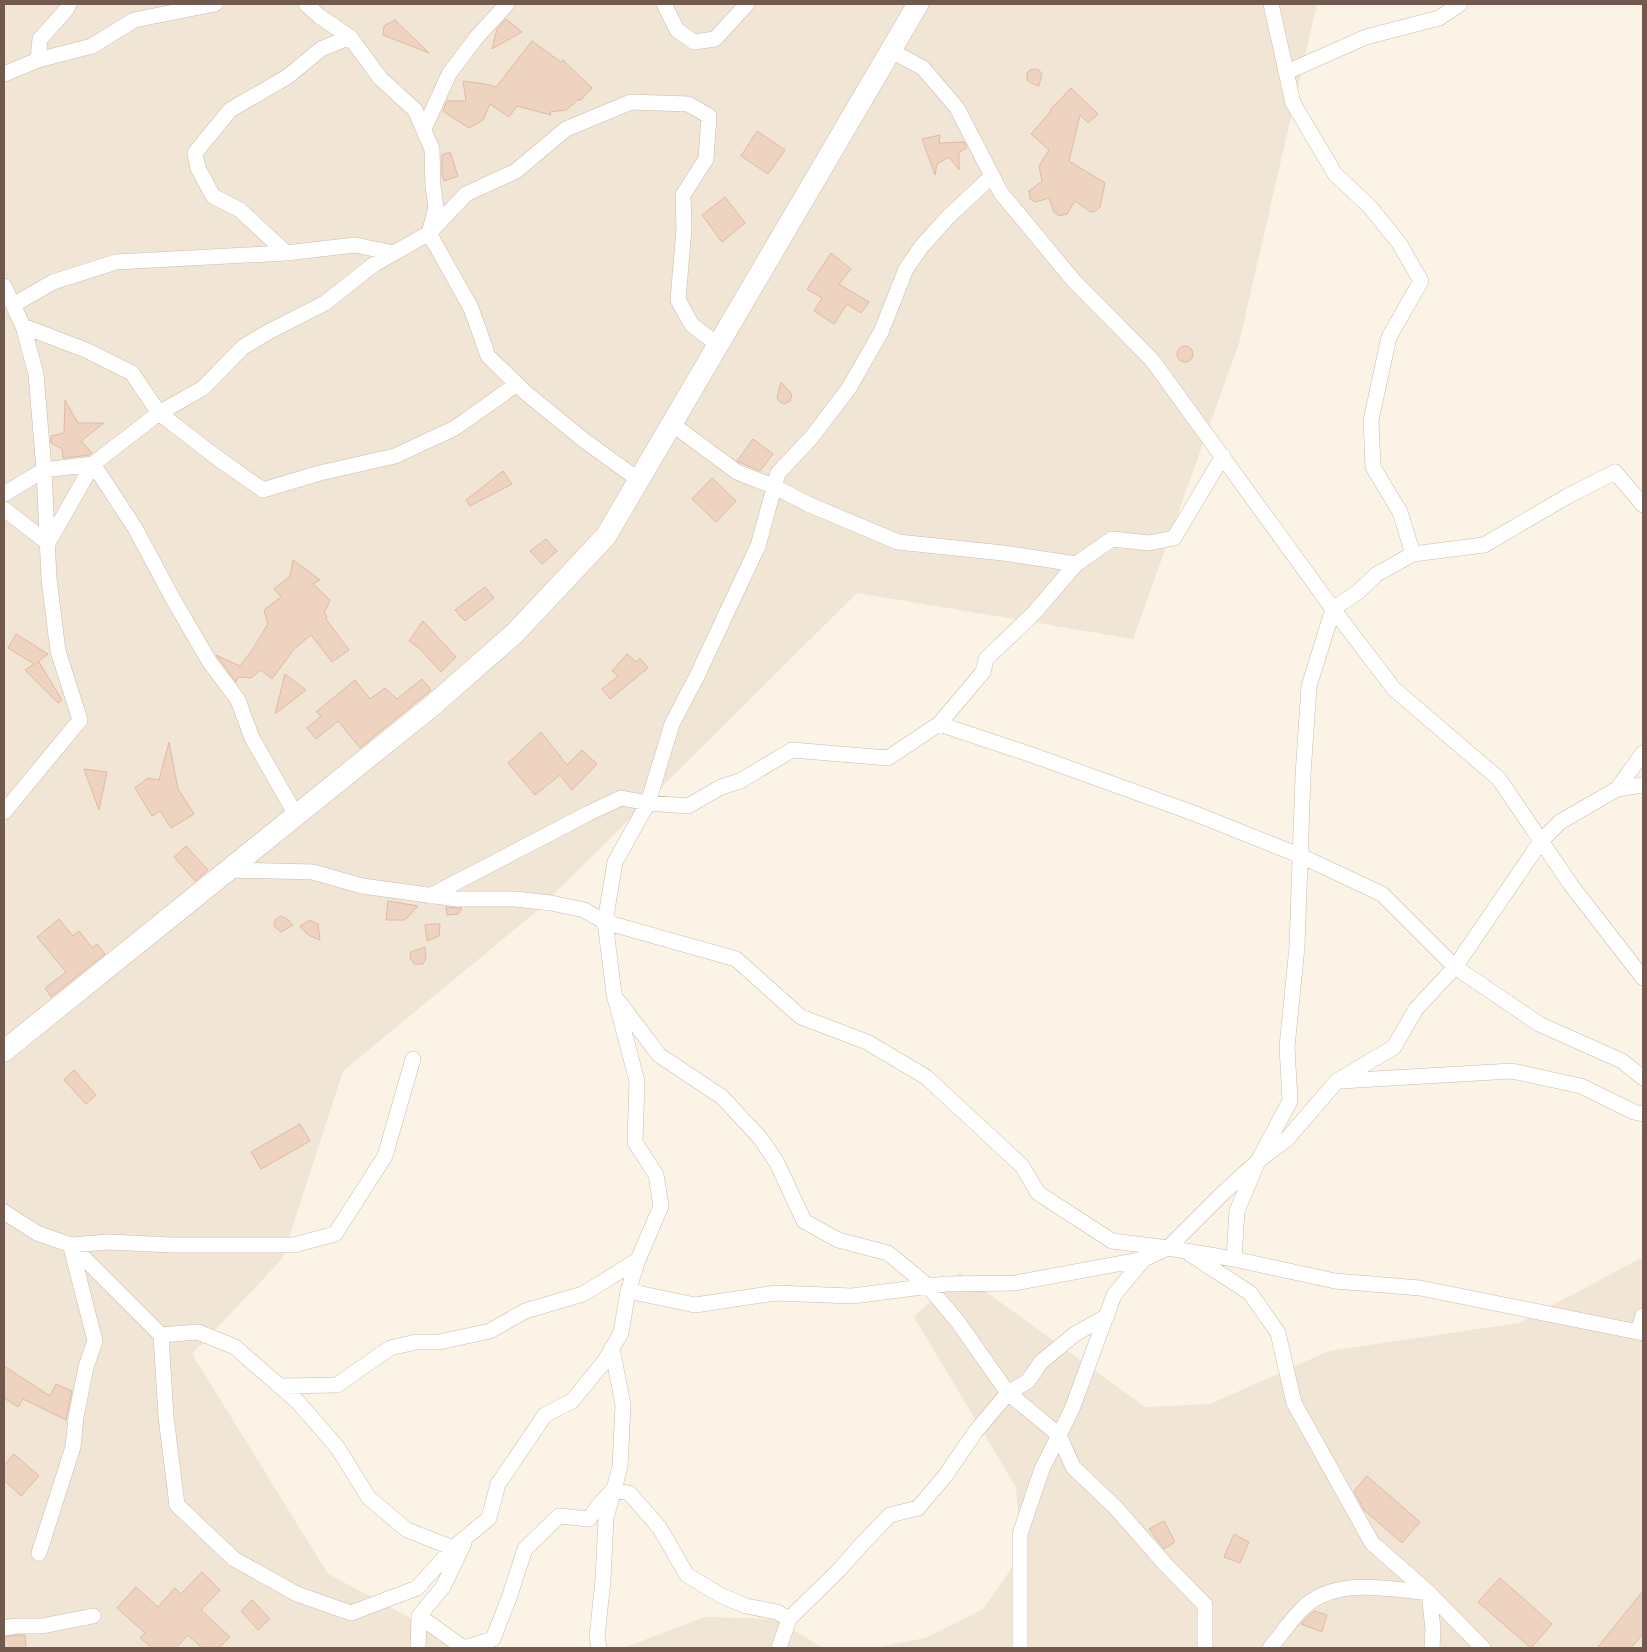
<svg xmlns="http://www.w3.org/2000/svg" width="1647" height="1652" font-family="Jost,sans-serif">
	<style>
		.residential { fill: #f1e5d5 }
		.building { fill: #eed3c0; stroke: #dfbaa1 }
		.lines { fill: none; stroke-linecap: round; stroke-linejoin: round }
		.street-casing { stroke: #cbbbad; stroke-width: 16 }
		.secondary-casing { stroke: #cebbab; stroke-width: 22 }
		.street { stroke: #fff; stroke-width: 15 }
		.secondary { stroke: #fff; stroke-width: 21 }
	</style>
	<rect width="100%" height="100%" fill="#faf3e6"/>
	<!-- residential -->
	<path class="residential" d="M4 4H1317L1239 343 1133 639 857 593 537 911 343 1071 282 1259 192 1354 328 1574 467 1648H4Z
		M1643 1257V1648H875L925 1638 983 1609 1021 1555 1016 1487 914 1317 960 1273 1145 1407 1210 1404 1329 1351 1519 1323Z
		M705 1617 775 1619 823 1648H623Z"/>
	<!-- building -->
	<path class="building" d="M506 19 522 32 492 49 497 29Z
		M395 20 429 53 383 35 384 26Z
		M532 41 561 62 563 60 592 88 580 101 579 99 566 110 550 112 551 115 517 106 509 117 490 104 483 120 469 128 443 111 447 101H466L463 81 485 84 496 87Z
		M1034 69 1039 70 1042 74 1039 86 1031 83 1027 80V73L1030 70Z
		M1071 88 1098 114 1088 123 1080 115 1069 161 1105 183 1100 207 1096 211 1092 212 1089 211 1075 201 1067 214 1059 216 1054 212 1049 198 1036 202 1030 199 1029 191 1042 181 1039 166 1049 150 1031 134 1051 111 1050 110Z
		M757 131 785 150 768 174 741 156Z
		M940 135 939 143 964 142 967 148 959 152V170L949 157 937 164 935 175 922 139Z
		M450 152 458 176 444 181 442 174V155Z
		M725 197 745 223 722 242 702 215Z
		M831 253 851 269 839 284 869 302 861 313 847 304 834 324 814 311 822 298 807 289Z
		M1177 354a8 8 0 1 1 16 0a8 8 0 1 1-16 0Z
		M781 382 790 392 792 396 790 401 784 404 779 401 777 398Z
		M65 400 78 423H104L81 441 92 453 89 455 63 458 62 449 51 443V436L64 433Z
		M753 439 773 454 760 471 737 461Z
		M503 471 512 484 470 506 466 500Z
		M712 478 736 501 716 522 692 499Z
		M546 539 557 551 542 564 530 551Z
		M293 560 320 580 313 584 330 600 324 614 327 616 326 619 349 650 332 662 311 635 294 649 272 679 261 670 251 678 238 677 236 682 216 655 240 666 252 650 268 624 264 610 281 597 274 589 290 576Z
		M485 587 494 598 465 621 455 610Z
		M423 621 456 657 441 672 419 648 409 641Z
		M16 634 48 654 37 663 39 662 62 700 58 703 25 670 34 664 8 648Z
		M627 654 636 662 640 658 648 668 610 699 602 689 618 676 612 671Z
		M285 674 306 690 275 714Z
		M422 679 431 690 360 748 338 721 316 739 307 728 321 716 316 712 355 680 370 699 385 688 397 699Z
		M541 732 567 765 582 750 597 764 572 790 560 775 535 795 508 763Z
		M169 742 178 789 194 814 171 828 160 811 152 816 135 788 148 778 159 780Z
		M84 769 107 772 99 810Z
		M186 846 208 870 195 881 174 857Z
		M388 901 418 906 405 920H386Z
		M446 907 456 908H462L458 914 447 915Z
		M280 916 286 918 293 925 281 932 274 926 275 920Z
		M59 919 73 936 79 931 92 948 97 944 105 954 51 997 45 988 66 972 37 937Z
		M310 920 318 924 320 940 308 935 300 926Z
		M432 924H440L439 936 427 941 425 925Z
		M425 947 426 958 423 964H414L410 958 411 952Z
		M74 1070 96 1095 86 1104 64 1080Z
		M300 1124 310 1141 261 1169 251 1152Z
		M4 1366 50 1396 56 1384 72 1391 66 1420 23 1399 18 1407 4 1398Z
		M14 1454 39 1476 21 1496 4 1480V1465Z
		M1367 1476 1420 1522 1402 1543 1364 1510 1354 1491Z
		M1164 1521 1175 1542 1164 1549 1149 1529Z
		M1234 1534 1249 1542 1240 1563 1224 1557Z
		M202 1572 220 1590 201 1610 230 1637 219 1648H202L188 1635 176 1648H152L140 1638 145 1633 117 1608 136 1587 158 1607 175 1588 181 1594Z
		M1500 1578 1552 1624 1531 1648 1478 1602Z
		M1643 1591V1634L1631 1648H1597Z
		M252 1600 270 1619 258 1630 241 1611Z
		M1314 1611 1327 1615 1322 1632 1301 1624Z
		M17 1635H25L26 1648H4V1637Z"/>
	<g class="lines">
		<!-- street casing -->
		<g class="street-casing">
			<path id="street" d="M69 4 66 10 40 39 38 60 92 46 134 20 215 4
				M306 4 319 16 350 37 380 78 415 110 432 149 433 186 436 208 429 233 471 308 488 356 526 393 585 441 639 480
				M664 4 677 30 694 42 715 39 747 4
				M890 50 923 68 957 108 1001 193 1074 281 1152 360 1333 609 1394 689 1499 779 1571 885 1643 978
				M1287 72 1366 37 1439 18 1460 4
				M4 74 38 60
				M424 129 449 74 476 38 507 4
				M992 176 948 217 922 246 906 269 881 332 849 388 811 438 778 473 758 546 697 676 672 724 648 803 615 862 605 922 736 959 801 1017 867 1042 926 1077 1022 1166 1038 1193 1112 1241 1168 1248 1222 1194 1258 1161 1290 1101 1287 1047 1297 947 1303 775 1309 686 1333 609 1358 592 1377 574 1413 554 1400 512 1373 467 1371 420 1389 337 1421 281 1399 243 1370 207 1335 174 1293 103 1271 4
				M286 253 240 210 213 196 198 168 195 153 230 110 287 77 321 49 350 37
				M4 286 23 326 36 374 44 470 49 579 58 651 80 720 4 812
				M13 305 53 282 116 262 286 253 355 245 394 253
				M23 326 88 351 132 373 159 413 216 457 263 490 320 473 395 456 455 428 517 384
				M672 424 737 472 775 487 808 504 898 542 1003 553 1076 564
				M4 494 44 470 93 464 159 413 203 388 243 347 270 331 325 303 373 265 429 233 466 194 516 171 566 129 631 102 688 104 709 116 706 159 683 195 684 229 678 300 692 325 718 345
				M4 509 48 543 93 464 135 528 173 599 209 661 238 700 252 738 296 815
				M1413 554 1484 545 1568 496 1615 472 1643 505
				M939 724 1035 756 1196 814 1301 856 1382 894 1455 967 1539 1024 1622 1061 1643 1078
				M1617 789 1643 753
				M430 896 587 814 621 798 648 803 688 806 721 787 740 781 792 750 888 758 939 724 983 672 986 659 1034 613 1076 564 1112 539 1149 543 1174 538 1223 456
				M619 1002 659 1055 722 1097 761 1139 777 1163 804 1221 838 1240 888 1253 928 1286 958 1322 1008 1393 1059 1435 1073 1467 1115 1507 1166 1565 1205 1605V1648
				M1340 1081 1512 1071 1581 1086 1634 1112 1643 1114
				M4 1212 37 1233 71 1245 109 1242 172 1245H294L335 1234 385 1156 413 1059
				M71 1245 161 1335 166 1417 177 1505 234 1559 297 1594 351 1613 417 1588 453 1548 489 1518 498 1484 545 1415 572 1401 604 1362 621 1333 628 1291 638 1260 661 1206 656 1175 635 1142 637 1081 614 994 605 922 584 910 551 903 515 899H457L362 886 313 872 228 870
				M1190 1254 1250 1293 1278 1333 1294 1403 1372 1543 1429 1593 1483 1648
				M1234 1259 1237 1211 1258 1161 1287 1139 1337 1081 1394 1047 1416 1009 1455 967 1541 841 1560 822 1617 789 1643 785
				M628 1291 695 1305 776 1293 852 1296 946 1284 1015 1283 1144 1259 1168 1248 1234 1259 1335 1281 1420 1288 1643 1333
				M1638 1332 1643 1316
				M161 1335 198 1332 235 1347 298 1402 337 1447 369 1498 407 1530 453 1548
				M280 1386 337 1385 390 1348 416 1342H439L490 1331 525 1311 583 1294 638 1260
				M39 1553 73 1447 76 1417 86 1367 95 1341 71 1247
				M419 1616 443 1587 464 1543
				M789 1619 838 1571 862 1544 890 1515 918 1508 945 1476 976 1431 1008 1393 1028 1381 1041 1362 1075 1334 1107 1316
				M4 1628 16 1626H42L93 1616
				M418 1648 419 1616 464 1648 493 1639 509 1598 525 1549 559 1516 589 1519 598 1506 613 1490 629 1493 659 1527 687 1575 720 1595 746 1606 777 1612 789 1619 779 1648
				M599 1648 597 1637 603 1580 606 1518 620 1467 623 1405 612 1348
				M1020 1648V1534L1042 1469 1072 1409 1114 1295 1144 1259
				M1270 1648C1281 1635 1292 1618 1305 1606 1338 1577 1389 1589 1429 1593L1433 1629 1432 1648"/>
		</g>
		<!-- secondary casing -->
		<g class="secondary-casing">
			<path id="secondary" d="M4 1051 433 705 514 634 606 536 918 4"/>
		</g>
		<!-- street -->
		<use href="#street" class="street"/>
		<!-- secondary -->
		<use href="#secondary" class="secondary"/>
	</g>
	<!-- border -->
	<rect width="1647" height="1652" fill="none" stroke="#715a4d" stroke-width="10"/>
</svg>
